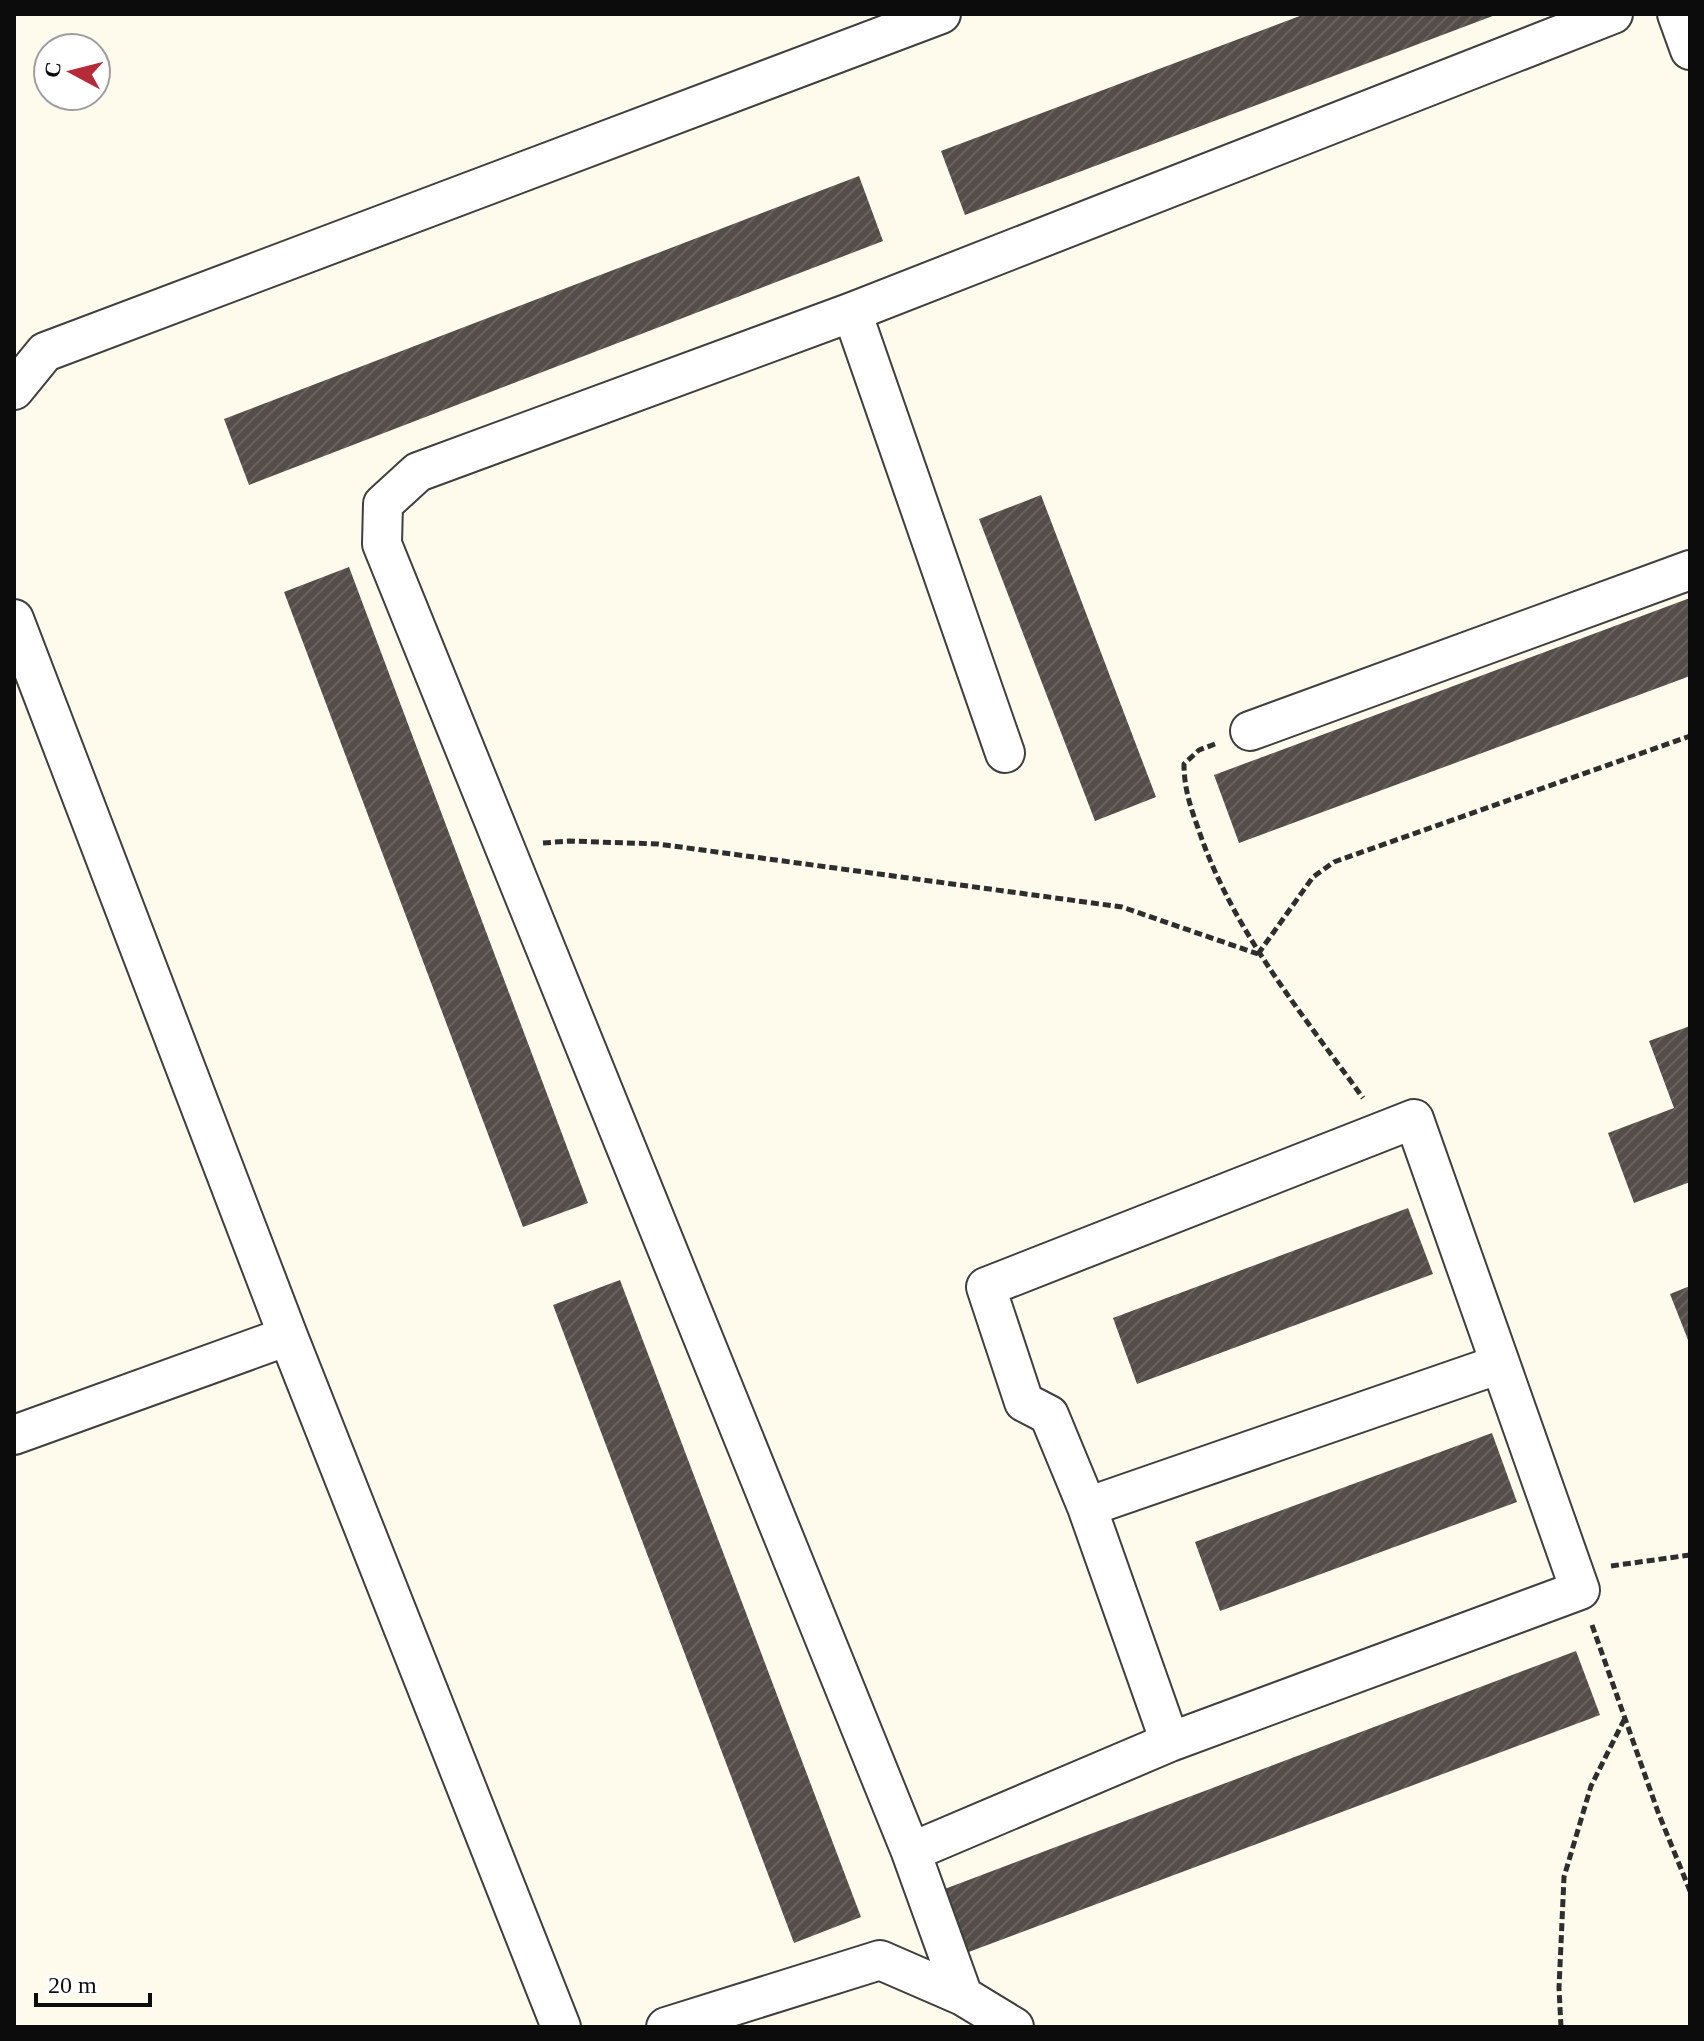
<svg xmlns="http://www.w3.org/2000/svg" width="1704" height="2041" font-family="'Times New Roman',serif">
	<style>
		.building { fill: url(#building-hatch) }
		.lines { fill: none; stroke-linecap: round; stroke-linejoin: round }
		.minor-casing { stroke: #3f3f3f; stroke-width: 42 }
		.path { stroke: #2e2e2e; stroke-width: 5; stroke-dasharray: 8 4; stroke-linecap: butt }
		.minor { stroke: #fff; stroke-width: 38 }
	</style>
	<defs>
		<pattern id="building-hatch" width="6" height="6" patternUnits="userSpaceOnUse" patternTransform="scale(2)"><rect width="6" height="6" fill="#544d49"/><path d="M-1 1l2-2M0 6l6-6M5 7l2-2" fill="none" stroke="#68625f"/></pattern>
	</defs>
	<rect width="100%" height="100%" fill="#fefaec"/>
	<!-- building -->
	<path class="building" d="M1305 14H1498L965 215 941 151Z
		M859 176 883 241 249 485 224 419Z
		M1041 495 1156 797 1095 821 979 519Z
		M349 567 588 1203 523 1227 284 592Z
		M1690 598V676L1239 843 1214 775Z
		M1690 1026V1182L1634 1203 1608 1133 1674 1108 1649 1041Z
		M1408 1208 1433 1274 1137 1384 1113 1318Z
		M620 1280 861 1917 794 1943 553 1305Z
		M1690 1286V1345L1670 1294Z
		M1492 1433 1517 1502 1220 1611 1195 1542Z
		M1576 1651 1600 1715 966 1953 942 1890Z"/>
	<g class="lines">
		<!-- minor casing -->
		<g class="minor-casing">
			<path id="minor" d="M1677 14 1690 50
				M852 312 1005 753
				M14 390 45 352 941 14
				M14 619 288 1336 561 2027
				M1250 731 1690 570
				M14 1435 288 1336
				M1087 1507 1049 1415 1024 1402 986 1287 1414 1119 1580 1590 1170 1742
				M911 1852 1170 1742 1087 1507 1500 1364
				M963 1996 911 1852 382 544 383 504 418 472 852 312 1613 14
				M666 2027 880 1960 963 1996 1014 2027"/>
		</g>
		<!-- path -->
		<path class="path" d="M1215 744 1199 750 1184 764C1184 787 1190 806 1198 828 1232 930 1301 1012 1363 1098
			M543 843 569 841 658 844 1122 907 1258 954
			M1258 954 1313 877 1334 862 1690 736
			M1611 1566 1690 1555
			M1592 1625 1658 1812 1690 1891
			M1561 2027 1559 1988 1564 1877 1591 1786 1625 1718"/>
		<!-- minor -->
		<use href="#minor" class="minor"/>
	</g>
	<!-- border -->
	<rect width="1704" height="2041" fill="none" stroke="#0c0c0c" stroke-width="32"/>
	<!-- north arrow -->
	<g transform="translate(72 72) rotate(277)"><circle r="38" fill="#ffffff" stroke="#9e9e9e" stroke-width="2"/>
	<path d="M0-6L14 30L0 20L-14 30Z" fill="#b62b37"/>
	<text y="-12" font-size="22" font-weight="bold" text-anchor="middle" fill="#0c0c0c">С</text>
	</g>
	<!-- scale -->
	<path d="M36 1993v12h114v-12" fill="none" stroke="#0c0c0c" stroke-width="4"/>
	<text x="48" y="1993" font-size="24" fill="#0c0c0c" stroke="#ffffff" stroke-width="6" paint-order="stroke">20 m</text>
</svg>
